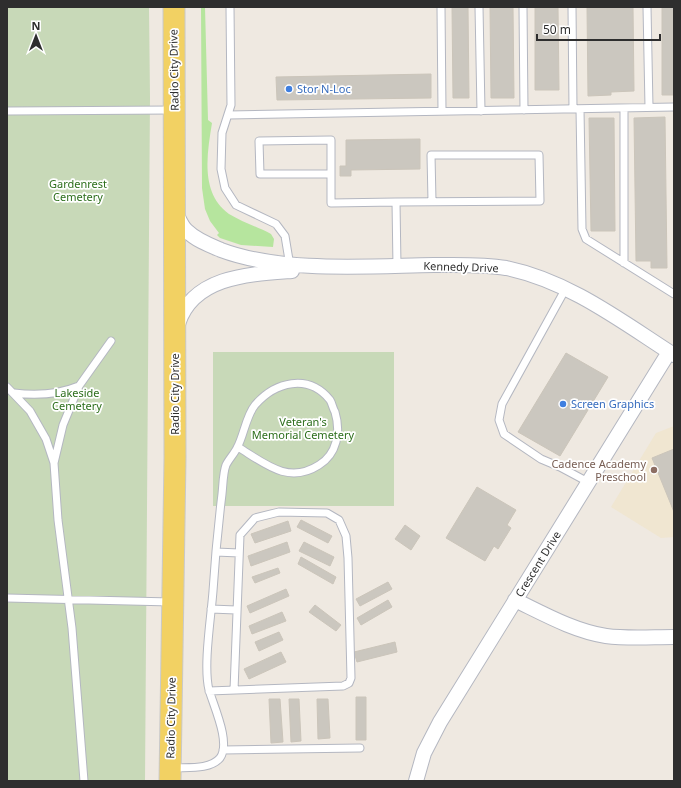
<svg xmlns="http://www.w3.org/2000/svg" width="681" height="788" font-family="'Noto Sans',sans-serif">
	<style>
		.education { fill: #f0e6d1 }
		.green { fill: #b6e59e }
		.cemetery { fill: #c8d9b8 }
		.building { fill: #cbc7bf; stroke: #cbc5ba }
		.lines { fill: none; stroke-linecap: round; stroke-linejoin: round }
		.service-casing { stroke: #b4b7c1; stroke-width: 9 }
		.minor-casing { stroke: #b4b7c1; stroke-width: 16 }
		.primary-casing { stroke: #c9c9c9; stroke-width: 23 }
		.service { stroke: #fff; stroke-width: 7 }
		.minor { stroke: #fff; stroke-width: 14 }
		.primary { stroke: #f2d163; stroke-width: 21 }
		.shop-dot { fill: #3f7fe0; stroke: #fff; stroke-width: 1.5 }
		.education-dot { fill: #8d6e63; stroke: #fff; stroke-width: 1.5 }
		.labels { text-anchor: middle; stroke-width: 3.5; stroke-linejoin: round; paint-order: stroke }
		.street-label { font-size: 11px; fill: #2e2e2e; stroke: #fff }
		.shop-label { font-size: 11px; fill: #366cbe; stroke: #fff; text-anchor: start }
		.park-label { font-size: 11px; fill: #2c6e1b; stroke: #fff }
		.education-label { font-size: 11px; fill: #785e54; stroke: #fff; text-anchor: end }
	</style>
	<rect width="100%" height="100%" fill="#efe9e1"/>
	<!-- education -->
	<path class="education" d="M674 426V537L661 538 611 507 656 433Z"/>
	<!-- green -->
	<path class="green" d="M201 7H205L208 120 212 123C207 154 200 193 229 214 242 222 258 227 271 234L274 239 273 247 241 245 220 238 217 235 219 233 210 221 205 209 202 188Z"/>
	<!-- cemetery -->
	<path class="cemetery" d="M7 7H149L150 98 145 781H7Z
		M213 352H394V506H213Z"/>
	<!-- building -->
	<path class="building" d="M452 7H468L469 98H453Z
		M490 7H513L514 98H491Z
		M535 7H558L559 90H535Z
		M587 7H633L634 91 611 92V95L588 96Z
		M662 7H674V95H662Z
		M431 74V98L277 100 276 77Z
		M665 117 667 268H651V261H636L634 118Z
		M589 118H614L615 231H591Z
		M420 139V169L351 170V176H340V166H346V140Z
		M566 353 608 377 560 456 518 432Z
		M674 449V512L652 458Z
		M477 487 516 510 507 525 511 528 498 549 494 546 485 561 446 538Z
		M301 520 332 536 328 543 297 527Z
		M288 521 291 531 255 543 251 534Z
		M405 525 420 536 411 550 395 539Z
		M287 542 290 552 251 566 248 556Z
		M304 542 334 557 330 566 299 551Z
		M301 557 336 577 333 584 298 564Z
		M278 568 280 573 255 583 252 577Z
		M388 582 392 589 360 606 356 599Z
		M286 589 289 596 250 613 247 606Z
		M388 600 392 607 361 625 357 618Z
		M315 605 341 625 336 631 309 612Z
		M282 612 286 621 252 634 249 626Z
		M279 632 283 640 259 651 255 642Z
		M395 642 397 652 357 662 354 652Z
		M281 652 286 662 249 679 244 669Z
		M356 697H366V740H356Z
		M269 699H280L283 742 271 743Z
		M289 699H299L301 741 291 742Z
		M317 699H328L330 738 318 739Z"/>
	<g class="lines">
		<!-- service casing -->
		<g class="service-casing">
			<path id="service" d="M230 7 231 105 222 133 221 169 225 188 236 205 276 224 285 236 290 266
				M441 7 442 111
				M479 7 481 111
				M523 7 524 110
				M572 7 573 109
				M647 7 649 107
				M624 108V263
				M580 109 582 229 586 239 674 294
				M7 111 173 110
				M229 115 674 107
				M331 174H260L259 141 331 140V203L396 202
				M397 266 396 202 540 201 539 155H431L432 201
				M566 288 502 404 499 420 504 434 541 459 560 467 588 482
				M79 386 111 341
				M7 387 30 411 46 439 54 463 58 520 72 628 84 781
				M14 393C37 396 57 395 79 386L63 425 54 463
				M216 552 239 553
				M7 598 171 602
				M211 609 236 610
				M209 691 343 686 349 683 351 678 348 558 346 536 339 520 327 513 279 512 255 518 240 535 234 690
				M223 750 360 748
				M173 768C187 767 210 770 220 758 231 743 214 707 209 690 203 666 211 618 213 591 215 559 218 527 222 494 223 485 223 473 226 465 229 459 234 454 237 448 244 435 246 416 255 405 275 382 308 373 330 400 332 403 333 409 335 412 341 432 337 454 319 465 288 485 264 463 238 447"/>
		</g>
		<!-- minor casing -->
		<g class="minor-casing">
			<path id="minor" d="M176 213C179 219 182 227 187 231 196 240 209 245 221 250 282 273 369 266 434 265 458 265 483 264 506 268 569 281 621 321 674 355
				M178 324C193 276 250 274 292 271
				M515 600C544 614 574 631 606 636 628 639 652 637 674 637
				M416 781 424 753 440 722 669 352"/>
		</g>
		<!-- primary casing -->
		<g class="primary-casing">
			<path id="primary" d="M170 781 175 458 174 7"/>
		</g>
		<!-- service -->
		<use href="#service" class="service"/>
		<!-- minor -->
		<use href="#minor" class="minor"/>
		<!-- primary -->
		<use href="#primary" class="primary"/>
	</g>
	<!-- markers -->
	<g class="shop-dot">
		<circle cx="289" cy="89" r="4"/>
		<circle cx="563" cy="404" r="4"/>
	</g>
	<circle class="education-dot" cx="654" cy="470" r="4"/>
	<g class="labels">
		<!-- street labels -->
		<g class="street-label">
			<text transform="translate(174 70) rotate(-91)" y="4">Radio City Drive</text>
			<text transform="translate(461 267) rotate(2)" y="4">Kennedy Drive</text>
			<text transform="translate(175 394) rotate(-90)" y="4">Radio City Drive</text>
			<text transform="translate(538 564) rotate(-58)" y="4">Crescent Drive</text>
			<text transform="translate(171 718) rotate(-89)" y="4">Radio City Drive</text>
		</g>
		<!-- shop labels -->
		<g class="shop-label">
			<text x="297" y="93">Stor N-Loc</text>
			<text x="571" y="408">Screen Graphics</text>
		</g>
		<!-- park labels -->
		<g class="park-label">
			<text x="78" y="188">Gardenrest<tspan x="78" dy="13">Cemetery</tspan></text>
			<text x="77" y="397">Lakeside<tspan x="77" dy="13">Cemetery</tspan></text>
			<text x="303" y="426">Veteran's<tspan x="303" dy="13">Memorial Cemetery</tspan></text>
		</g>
		<!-- education labels -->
		<g class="education-label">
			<text x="646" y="468">Cadence Academy<tspan x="646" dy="13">Preschool</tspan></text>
		</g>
	</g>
	<!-- border -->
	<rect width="681" height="788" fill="none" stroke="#2e2e2e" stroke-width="16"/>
	<!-- north arrow -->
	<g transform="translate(36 36)" stroke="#ffffff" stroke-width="3" paint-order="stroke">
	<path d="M0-3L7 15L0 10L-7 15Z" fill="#2e2e2e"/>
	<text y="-6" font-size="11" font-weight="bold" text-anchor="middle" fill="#2e2e2e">N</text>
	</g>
	<!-- scale -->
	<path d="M537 34v6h123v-6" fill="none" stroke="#2e2e2e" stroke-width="2"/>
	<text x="543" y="34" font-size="12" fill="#2e2e2e" stroke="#ffffff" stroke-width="3" paint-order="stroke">50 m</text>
</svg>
